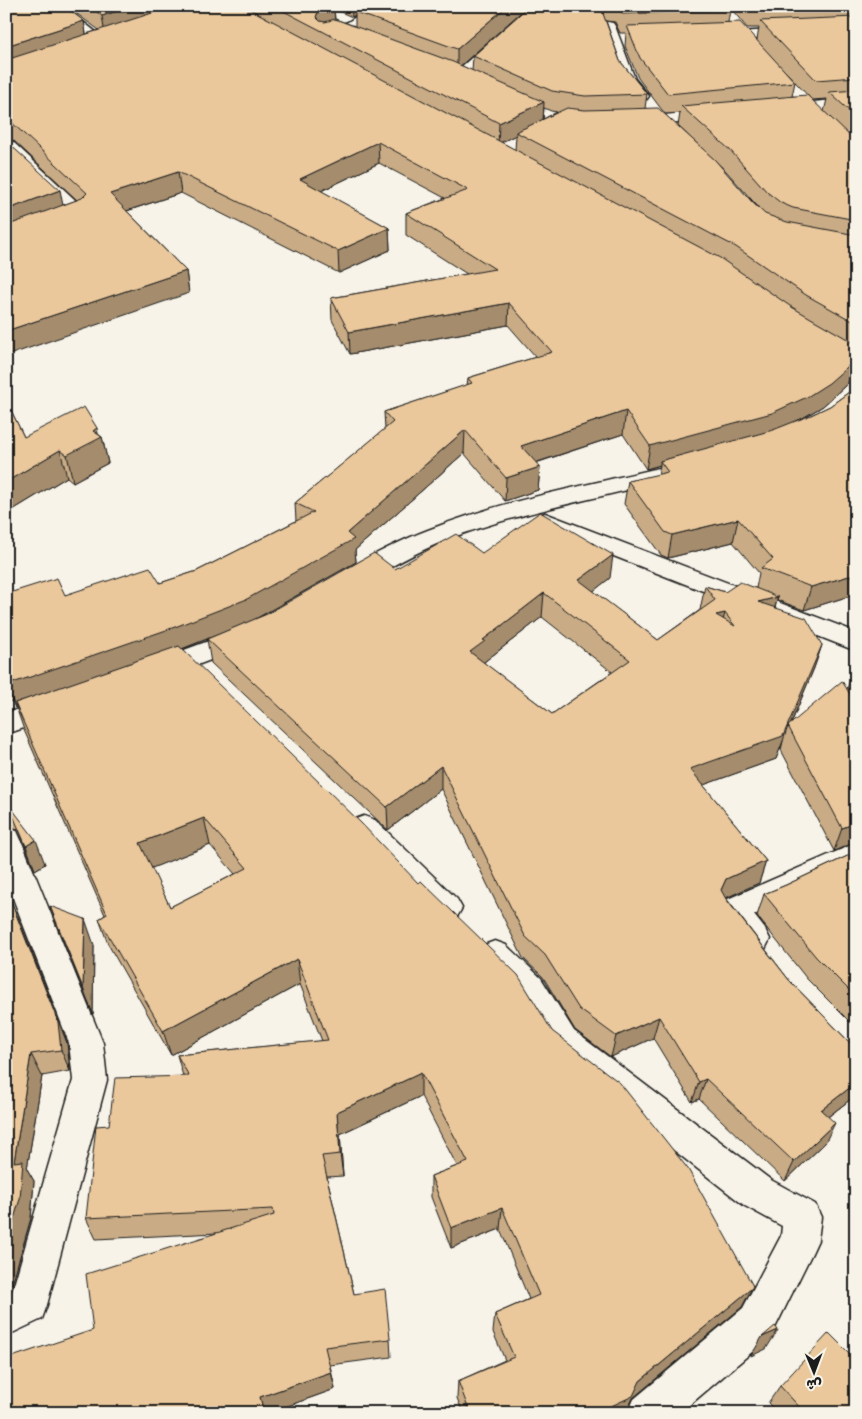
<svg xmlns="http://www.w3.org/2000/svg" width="862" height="1419" font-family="'Comic Neue','Playpen Sans Arabic',sans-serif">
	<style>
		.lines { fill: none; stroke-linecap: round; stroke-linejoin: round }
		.minor-casing { stroke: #1c1c1c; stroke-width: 3 }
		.minor { fill: #f7f3e8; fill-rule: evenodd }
		.wall { fill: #c9ac86; stroke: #1c1c1c; fill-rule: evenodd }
		.shaded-wall { fill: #a48c6d; stroke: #1c1c1c }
		.building { fill: #eac89c; stroke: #1c1c1c; fill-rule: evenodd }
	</style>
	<rect width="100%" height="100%" fill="#f7f3e8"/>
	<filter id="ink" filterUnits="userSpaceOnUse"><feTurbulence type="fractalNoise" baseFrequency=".02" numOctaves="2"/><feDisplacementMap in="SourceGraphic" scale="10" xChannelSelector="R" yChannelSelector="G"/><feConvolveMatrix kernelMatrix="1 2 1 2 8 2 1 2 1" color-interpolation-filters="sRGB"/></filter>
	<g filter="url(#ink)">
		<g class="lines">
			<!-- minor casing -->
			<g class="minor-casing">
				<path id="minor" d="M47 6H63L110 43 108 46H98Z
					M372 6H389L358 28 316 43 311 42 309 39 311 36 348 22Z
					M531 6H547L465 80H453L451 77 453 74Z
					M608 22 613 23 615 26 635 79 649 96 647 99H635L620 80 601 26 603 23Z
					M856 26V34L716 41 711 40 709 37 711 34 716 33Z
					M856 98V108L780 115 774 113 772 110 774 107 780 105Z
					M717 111 723 113 725 116 723 119 633 127 627 125 625 122 627 119 633 117Z
					M6 140 12 141 86 210 89 214 86 218 6 248V235L68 212 6 154Z
					M663 467 671 469 675 474 671 479C596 499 519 512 446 540 416 552 388 568 361 584L352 586 343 584 339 578 343 572C371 556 399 541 428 530 504 500 584 486 663 467Z
					M545 513 856 632V651L537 526 533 521 537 516Z
					M244 628 253 630 257 637 253 644 155 681 146 678 142 671 146 664Z
					M56 697 66 700 70 707 66 714 6 734V713Z
					M364 816 375 820 457 899 462 908 457 917 446 921 435 917 353 836 349 828 353 820Z
					M6 828 17 831 21 840 103 1043 107 1080 47 1305 42 1319 6 1336V1296L12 1292 73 1080 69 1043 6 880Z
					M856 843V869L754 915 765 929 770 939 765 949C762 950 757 953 754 953 740 952 722 922 716 911L721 902Z
					M495 941 506 945 541 978 574 1031 771 1180 815 1204 821 1217 818 1240 812 1253 771 1336 680 1413H628L634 1399 743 1308 781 1236 782 1226 745 1206 550 1053 517 998 484 965 479 955 484 945Z"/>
			</g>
			<!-- minor -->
			<use href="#minor" class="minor"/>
		</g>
		<!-- wall -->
		<path class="wall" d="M6 6 84 21 86 34 99 30 66 6H528L460 65 472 71 473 56 529 6H727L730 10 728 22 757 40 759 28H747L729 6H856V383H848L823 406 803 418 811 415 830 406 856 387V594L804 610 777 600 775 608 822 645 814 668 791 724 847 689 853 671 856 669V842L834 851 781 750 783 741 776 759 703 785 766 861 759 883 726 898 789 980 853 1046 856 1047V1095L828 1117 825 1143 785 1181 699 1099 692 1102 653 1038 611 1057 575 1030 543 977 523 958 441 789 388 830 211 663 207 639 182 649 552 1031 753 1286 742 1307 633 1398 626 1413H463L457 1398 458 1381 505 1360 493 1332 495 1314 529 1299 500 1229 451 1248 431 1197V1176L457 1166 421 1096 340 1134 343 1176 327 1177 354 1294 390 1339 391 1357 330 1365 335 1389 268 1413H6L93 1330 217 1233 96 1239 86 1218 109 1125 183 1076 177 1055 322 1041 300 984 171 1055 108 944 99 919 105 915 24 730 16 707 15 708 12 701 6 703V594L65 595 160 583 197 571 296 521 295 503 385 429 384 412 467 385 468 378 536 357 508 325 350 354 332 320 331 298 467 274 406 235V213L445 198 379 163 321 191 389 228 390 250 339 273 181 193 127 211 186 271 189 293 63 205 77 200 13 140 6 138ZM334 9 352 17 355 15V26L335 19ZM606 21 615 22 620 33H626L625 46 638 78 665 114 645 108 647 94 620 61ZM785 71 810 98 792 96 795 82ZM827 99 824 112 812 100ZM544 108 551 111 557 112 543 119ZM680 113 678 126 726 171 759 208 665 114ZM516 135 515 150 501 142ZM623 434 646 469 660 465 658 475 628 481 624 504 661 555 668 558 733 542 759 573 756 588 725 592 705 586 700 610 658 640 593 591 610 578 482 553 395 569 258 618 356 562 355 550 464 453 505 501 538 490 540 467 536 463ZM542 617 612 672 552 714 484 663V662ZM210 845 235 874 170 907 151 868Z
			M6 400 24 437 98 434 102 437 108 463 73 482 67 477 6 514Z
			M6 801 45 864 35 870 19 830 6 827Z
			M856 852V1028L807 979 757 916 764 894 786 885Z
			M50 906 94 945 93 1014 60 933Z
			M18 917 67 1043 70 1071 42 1076 27 1169 34 1181 31 1218 10 1291Z
			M780 1386 856 1413H778L768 1403Z"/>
		<!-- shaded-wall -->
		<path class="shaded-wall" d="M132 6H193L105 35 102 16Z
			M333 6H334L335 25 321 31 316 17 318 12Z
			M351 6H368L355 12V15L352 17Z
			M507 6H528L457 69V49Z
			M602 6H604L603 21 601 8Z
			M84 21 87 40 6 67V46Z
			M544 102 543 122 516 132V135L498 144 499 123Z
			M378 142 379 163 302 200 300 179Z
			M178 172 181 193 114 215 110 194Z
			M60 190 64 211 6 233V210Z
			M389 228 390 250 339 273 338 251Z
			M186 271 189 293 6 356V331Z
			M509 303 508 325 350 354 349 332Z
			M854 361 848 383 823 406 801 419 766 435 660 461V465L646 469 650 446Z
			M626 411 623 434 519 468 521 446Z
			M97 428 99 438 102 437 108 463 73 482 67 455 93 431Z
			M465 430 464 453 355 550 356 562 250 622 179 650 15 703 16 707 15 708 7 685 347 533Z
			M60 450 67 477 6 514V482Z
			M540 467 538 490 505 501 506 478Z
			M738 519 733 542 668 558 672 535Z
			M613 555 610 578 577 604 579 580Z
			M856 574V594L804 610 811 587Z
			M544 593 542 617 484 662V664L470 652 483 640Z
			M778 597 771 620 758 602Z
			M725 613 719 636 716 615Z
			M822 645 814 668 789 728 788 726 783 741 776 759 684 792 690 769Z
			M6 685 12 701 6 703Z
			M441 766V789L388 830 387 807Z
			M204 818 210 845 147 870 140 843Z
			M856 823V842L834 851 842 828Z
			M36 840 45 864 35 870 26 846Z
			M766 861 759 883 719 901 721 890 726 879Z
			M8 894 18 917 67 1043 70 1071 61 1050Z
			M85 919 94 945 93 1014 83 988Z
			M297 959 300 984 171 1055 163 1031Z
			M659 1017 653 1038 611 1057 616 1036Z
			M31 1054 42 1076 27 1169 34 1181 31 1218 10 1291 6 1294V1245L14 1162Z
			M421 1073V1096L340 1134 343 1176 340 1154 337 1112Z
			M706 1079 699 1099 692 1102 699 1082Z
			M856 1083V1095L811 1130 821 1110Z
			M835 1123 825 1143 785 1181 794 1162Z
			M502 1208 500 1229 451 1248V1228Z
			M752 1288 742 1307 633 1398 626 1413H596L640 1381Z
			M778 1330 766 1349 751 1356 762 1337Z
			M331 1372 335 1389 268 1413H264L260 1397Z"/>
		<!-- building -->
		<path class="building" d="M6 6H64L84 21 6 46Z
			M89 6H132L102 16Z
			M174 6H244L720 258 790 306 856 344V361H854L829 383 807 397 772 413 660 443 650 446 626 411 521 446 540 467 506 478 465 430 347 533 354 539 247 599 175 627 7 685 6 594 57 578 65 595 150 567 160 583 197 571 314 512 295 503 393 422 384 412 472 383 468 378 552 352 509 303 349 332 331 298 495 269 406 213 468 190 378 142 300 179 389 228 338 251 178 172 110 194 186 271 6 331V226L82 198 87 193 8 119H6V60Z
			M274 6H333L318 12 316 17 320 21 325 22 335 19 453 62 544 102 499 123Z
			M363 6H507L457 49 355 12Z
			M529 6H602L601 8 620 61 647 94 585 96 552 91 473 56Z
			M618 6H727L730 10 622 14Z
			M748 6H830L750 9Z
			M856 17V77L816 80 760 21Z
			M740 22 795 82 668 94 640 58 627 26Z
			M856 90V117L829 92Z
			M807 95 854 140H856V220L793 208 781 203 767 192 730 150 681 106Z
			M567 108 585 110 658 108 715 160 753 203 765 214 787 222 856 235V323L806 295 736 247 516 132Z
			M6 141 60 190 6 210Z
			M856 387V574L811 587 761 568 773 559 738 519 672 535 665 532 628 481 668 472 660 461 773 430 811 415 830 406Z
			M6 400 24 437 84 407 97 428 93 431 102 437 67 455 60 450 6 482Z
			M540 512 613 555 579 580 658 640 715 600 705 586 725 592 740 582 778 597 758 602 806 618 822 645 783 736 690 769 766 861 726 879 721 890 726 899 789 980 853 1046 856 1047V1083L821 1110 835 1123 794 1162 706 1079 699 1082 659 1017 616 1036 579 1009 545 955 525 936 441 766 387 807 207 639 267 614 374 553 395 569 456 534 482 553ZM544 593 630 660 552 714 470 652 485 641 483 640ZM725 613 735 626 716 615Z
			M179 646 361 823 418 883 421 881 518 975 552 1031 620 1083 688 1169 753 1286 752 1288 640 1381 633 1396 596 1413H470L458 1381 514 1357 495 1314 539 1295 502 1208 451 1228 431 1176 468 1162 421 1073 337 1112 340 1154 322 1156 354 1294 385 1289 390 1339 325 1347 331 1372 260 1397 264 1413H6V1359L93 1330 86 1274 274 1215 273 1209 86 1218 96 1126 109 1125 115 1078 189 1076 177 1055 328 1040 297 959 163 1031 99 919 107 914 15 703ZM204 818 247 868 170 907 140 843Z
			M842 681 856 704V823L842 828 788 726Z
			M6 801 36 840 26 846 9 806 6 805Z
			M856 852V997L816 957 764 894 786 885Z
			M6 893 8 894 58 1022 61 1050 31 1054 14 1162 23 1161 20 1199 6 1245Z
			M50 906 85 919 83 988Z
			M775 1326 778 1330 762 1337Z
			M829 1333 856 1360V1413H805L780 1386Z"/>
	</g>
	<!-- margin -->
	<rect width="862" height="1419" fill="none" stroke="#f7f3e8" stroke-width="25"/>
	<rect x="12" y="12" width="837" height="1394" fill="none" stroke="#1c1c1c" stroke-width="2" filter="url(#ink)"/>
	<!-- north arrow -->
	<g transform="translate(814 1372) rotate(179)" stroke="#f7f3e8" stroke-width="4" paint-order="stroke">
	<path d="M0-4L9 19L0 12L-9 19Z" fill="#1c1c1c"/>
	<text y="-8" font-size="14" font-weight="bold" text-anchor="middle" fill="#1c1c1c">ش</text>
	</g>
</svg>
